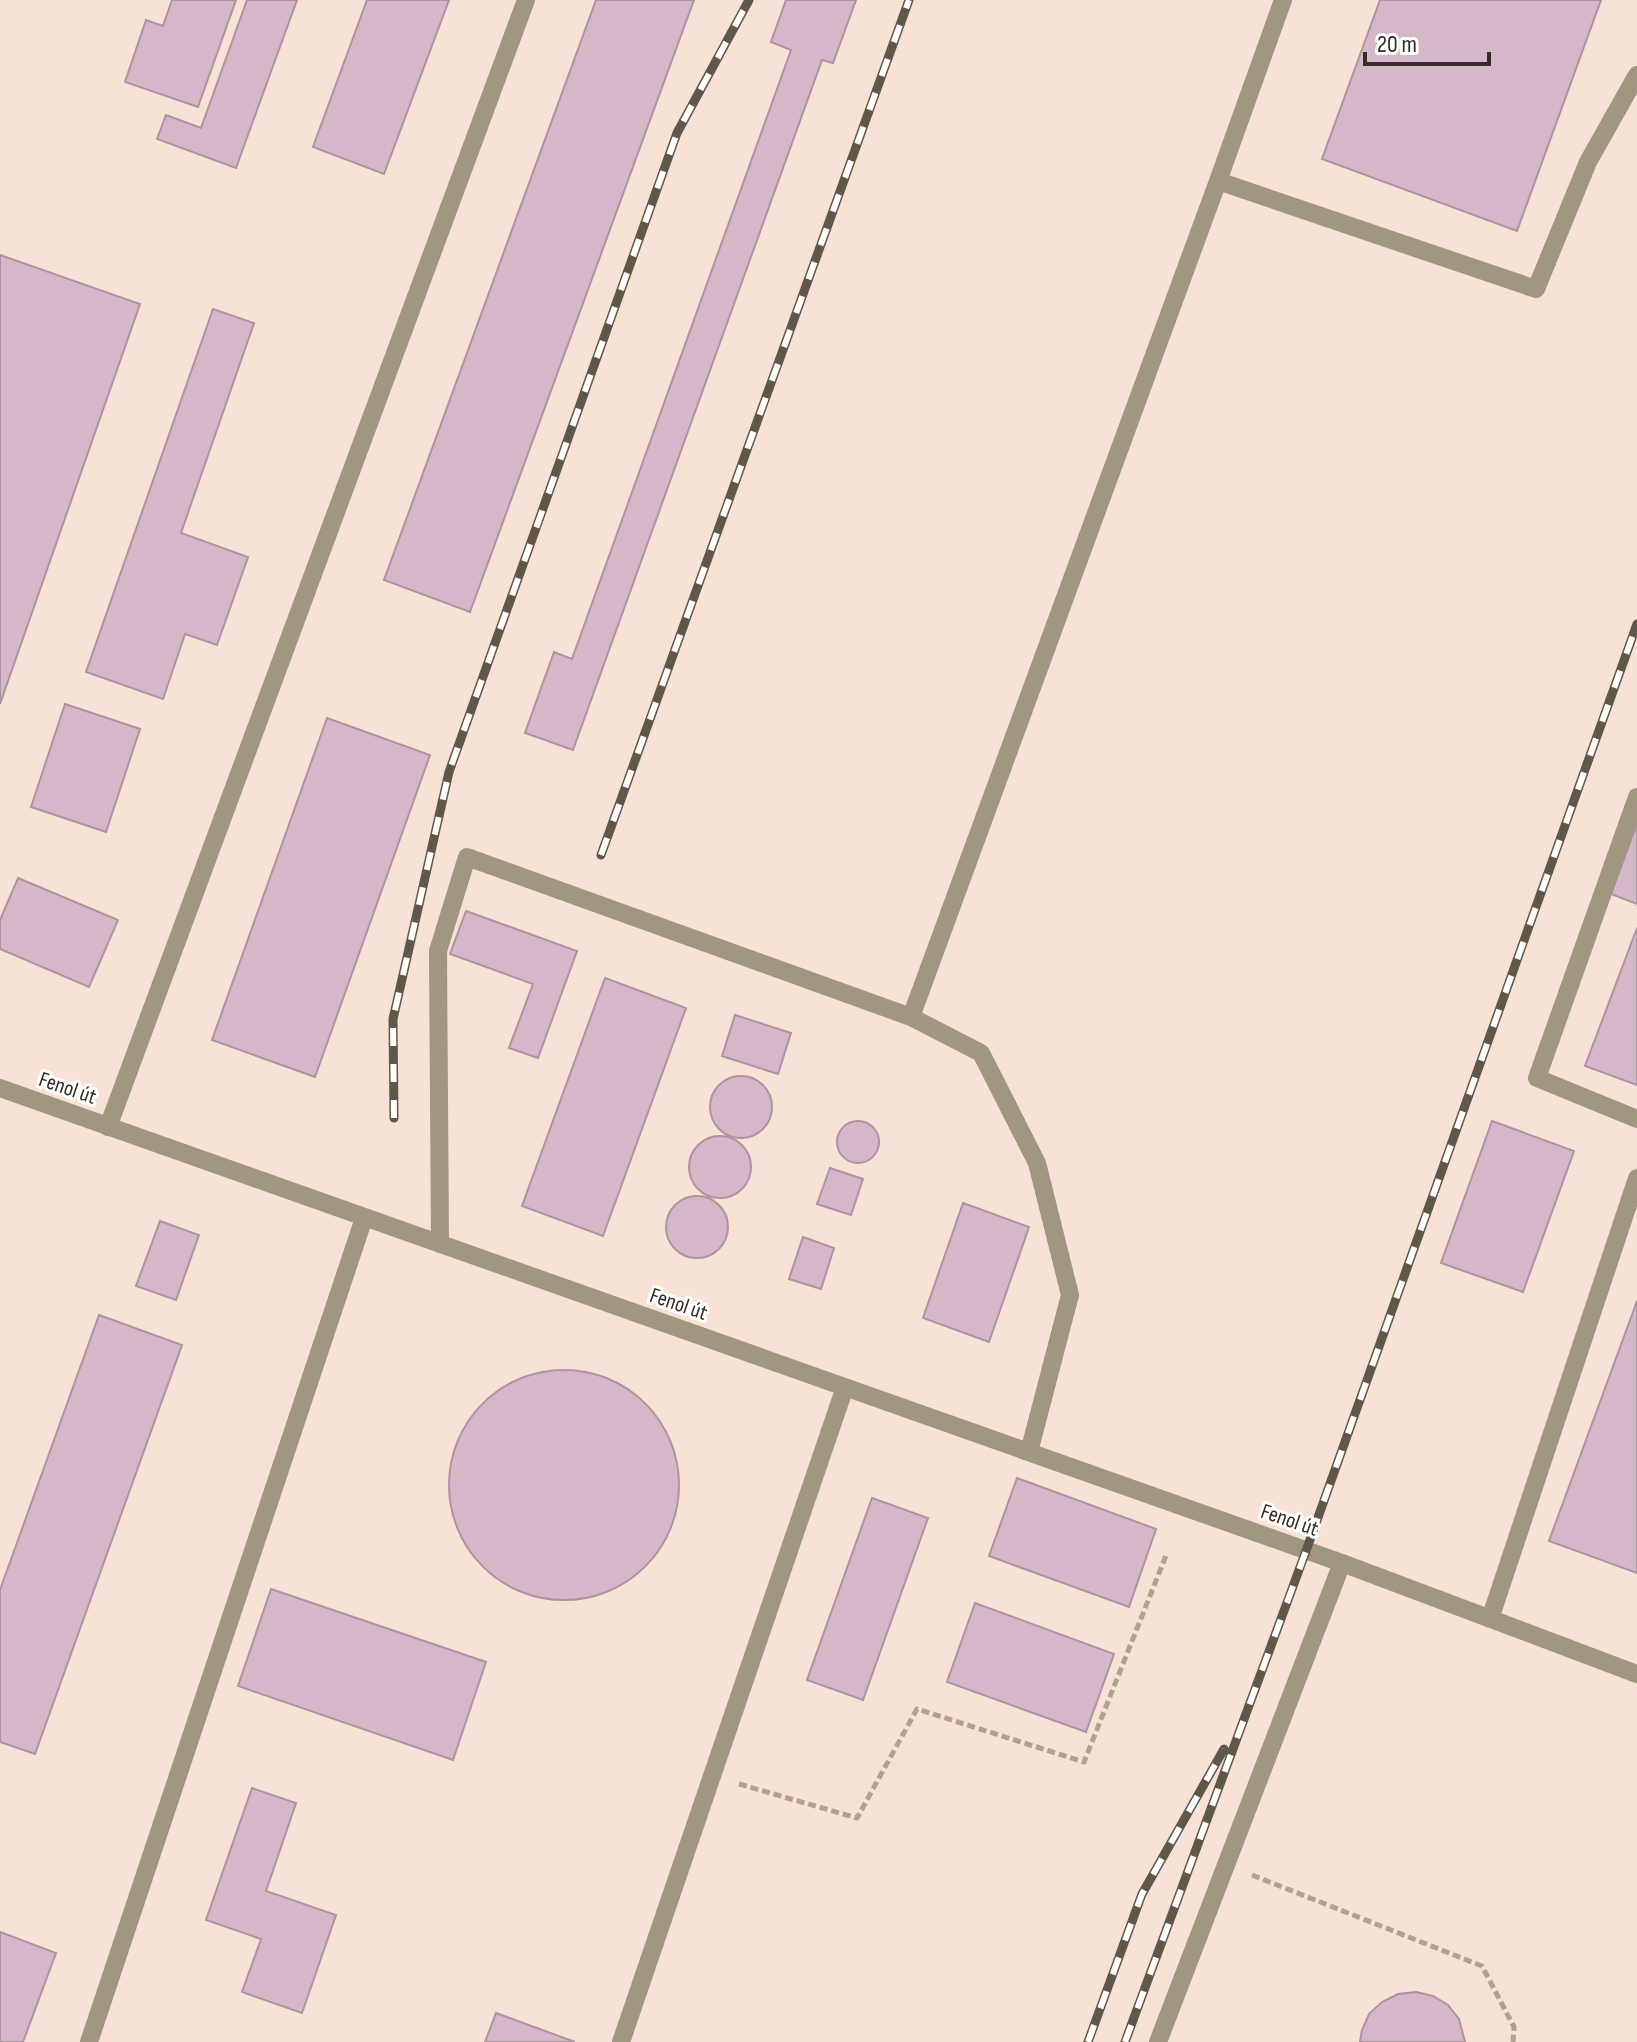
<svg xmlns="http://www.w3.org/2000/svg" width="1637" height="2042" font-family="'Sofia Sans Condensed',sans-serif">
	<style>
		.industrial { fill: #f8e1d5 }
		.building { fill: #d4b7c8; stroke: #ae93a3; stroke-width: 2 }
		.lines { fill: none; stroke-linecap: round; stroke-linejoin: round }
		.path { stroke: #ada38e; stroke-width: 5; stroke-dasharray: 8 4; stroke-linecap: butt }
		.service { stroke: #a09781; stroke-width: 18 }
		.rail-casing { stroke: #5f584a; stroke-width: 9 }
		.rail { stroke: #fff; stroke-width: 6; stroke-dasharray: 18; stroke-linecap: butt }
		.labels { text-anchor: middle; stroke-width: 6; stroke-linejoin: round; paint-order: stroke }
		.street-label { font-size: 22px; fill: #322d23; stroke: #fff }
	</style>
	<rect width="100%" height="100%" fill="#fdefd3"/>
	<!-- industrial -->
	<path class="industrial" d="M0 0H1637V2042H0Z"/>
	<!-- building -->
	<path class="building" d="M172 0H236L198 107 125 82 146 20 163 26Z
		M247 0H297L236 168 157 139 166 115 201 128Z
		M367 0H449L384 174 313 147Z
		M596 0H694L470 612 384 580Z
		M786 0H856L833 63 822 60 573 750 525 733 554 652 572 659 791 50 771 42Z
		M1380 0H1601L1517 231 1322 159Z
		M0 255 140 304 0 704Z
		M213 309 254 323 181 533 248 557 217 645 185 634 163 699 86 672Z
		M65 704 140 729 106 832 31 807Z
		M327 718 430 755 315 1077 212 1040Z
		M1637 824V904L1611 894Z
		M18 878 118 920 89 987 0 949V920Z
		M466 911 577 951 538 1058 509 1048 533 984 450 954Z
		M1637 928V1085L1585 1066Z
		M605 978 686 1008 603 1236 522 1206Z
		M735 1015 791 1033 778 1074 722 1056Z
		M710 1107a31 31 0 1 1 62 0a31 31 0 1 1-62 0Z
		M837 1142a21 21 0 1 1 42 0a21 21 0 1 1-42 0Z
		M1492 1121 1574 1151 1523 1292 1441 1263Z
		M689 1167a31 31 0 1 1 62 0a31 31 0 1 1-62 0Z
		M830 1168 863 1179 851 1215 817 1204Z
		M666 1227a31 31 0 1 1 62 0a31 31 0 1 1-62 0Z
		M963 1203 1029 1227 989 1342 923 1318Z
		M160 1221 199 1235 176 1300 136 1286Z
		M803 1237 834 1248 821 1289 789 1279Z
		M1637 1301V1573L1549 1541Z
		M99 1315 182 1345 35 1754 0 1742V1590Z
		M449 1485a115 115 0 1 1 230 0a115 115 0 1 1-230 0Z
		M1017 1478 1156 1529 1129 1607 989 1556Z
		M872 1498 928 1518 863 1700 807 1680Z
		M271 1589 486 1662 453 1760 238 1686Z
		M975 1603 1114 1654 1086 1732 947 1682Z
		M252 1788 296 1803 266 1891 336 1915 302 2013 242 1992 261 1939 206 1920Z
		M0 1932 56 1953 23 2042H0Z
		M1416 1992 1433 1996 1448 2005 1459 2019 1465 2042H1360L1362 2030 1369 2014 1382 2002 1398 1994Z
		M496 2013 575 2042H485Z"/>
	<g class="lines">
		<!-- path -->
		<path class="path" d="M739 1784 857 1818 917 1709 1084 1762 1167 1553
			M1252 1875 1482 1966 1514 2027 1513 2042"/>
		<!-- service -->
		<path class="service" d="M1283 0 1218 181 1536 289 1588 162 1637 75
			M1637 797 1537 1078 1637 1119
			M0 1088 1342 1563 1637 1674
			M108 1127 526 0
			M440 1244 438 951 467 857 911 1017
			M1029 1452 1070 1295 1037 1163 981 1053 911 1017 1218 181
			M1490 1619 1637 1178
			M89 2042 364 1218
			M621 2042 845 1387
			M1158 2042 1342 1563"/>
		<!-- rail casing -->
		<g class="rail-casing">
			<path id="rail" d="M601 855 909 0
				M394 1118 393 1019 449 772 677 133 749 0
				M1088 2042 1142 1894 1224 1749
				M1125 2042 1306 1551 1637 624"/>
		</g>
		<!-- rail -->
		<use href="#rail" class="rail"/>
	</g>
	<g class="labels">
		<!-- street labels -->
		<g class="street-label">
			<text transform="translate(68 1087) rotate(19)" y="8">Fenol út</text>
			<text transform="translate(679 1303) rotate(19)" y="8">Fenol út</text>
			<text transform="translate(1290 1519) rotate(19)" y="8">Fenol út</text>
		</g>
	</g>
	<!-- scale -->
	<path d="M1365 52v12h124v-12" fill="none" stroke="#322d23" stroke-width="4"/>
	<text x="1377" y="52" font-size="24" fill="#322d23" stroke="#ffffff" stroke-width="6" paint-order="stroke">20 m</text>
</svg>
